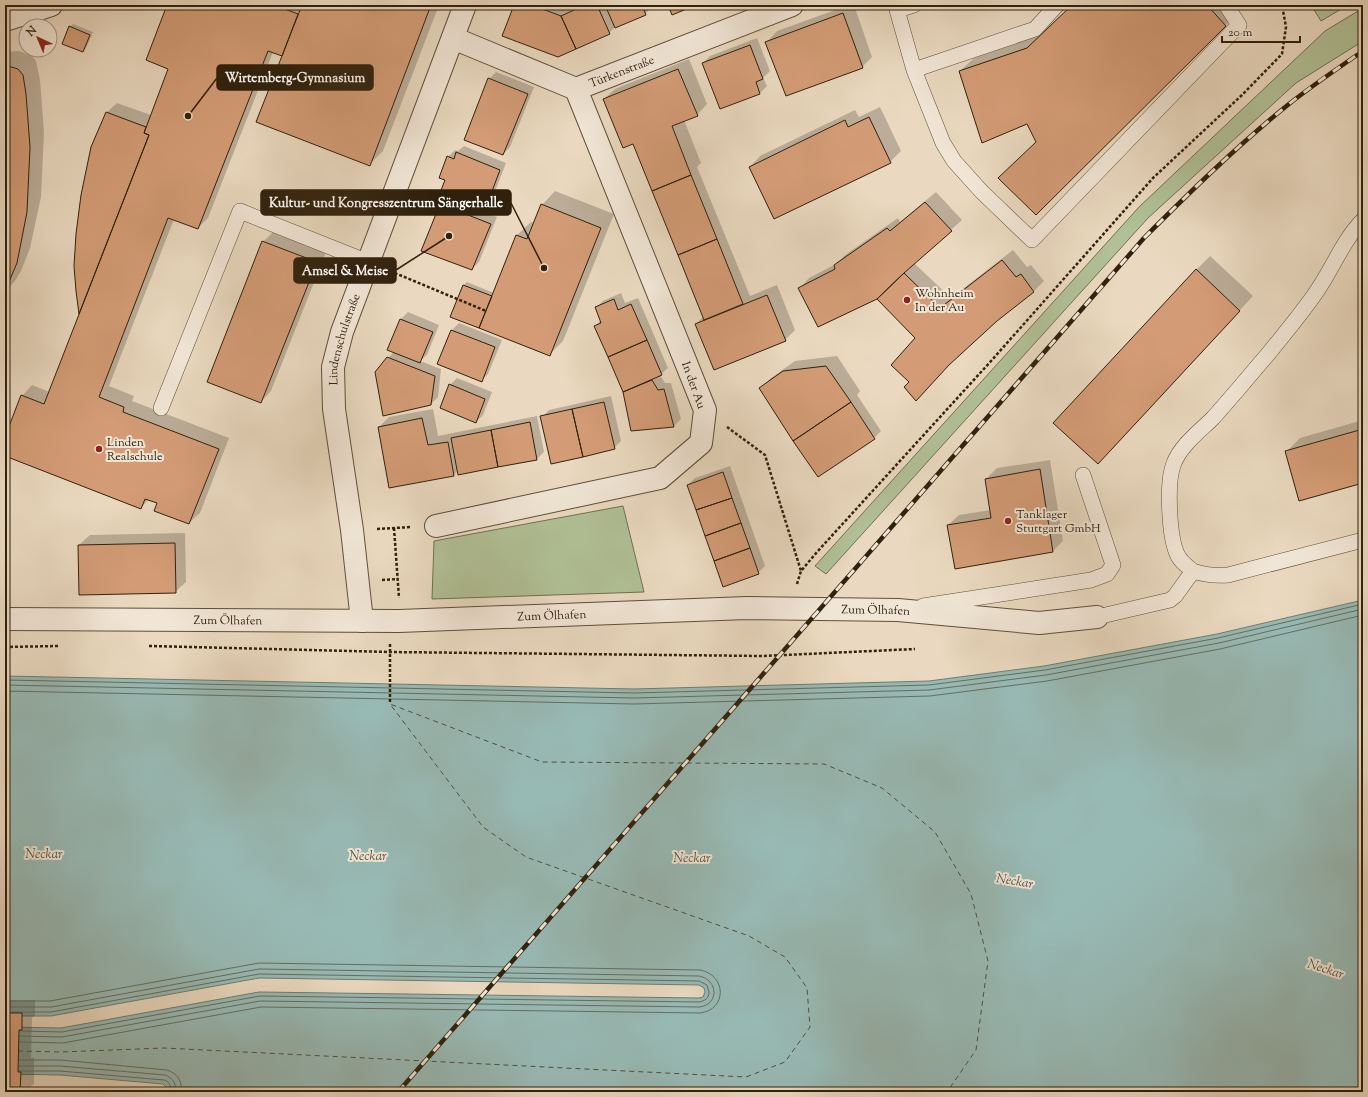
<svg xmlns="http://www.w3.org/2000/svg" width="1368" height="1097" font-family="'Sorts Mill Goudy',serif">
	<style>
		.green { fill: #b1c096; stroke: #707052 }
		.water { fill: #98bab5; stroke: #6e7d72 }
		.shadow { fill: #0003 }
		.lines { fill: none; stroke-linecap: round; stroke-linejoin: round }
		.shore { stroke: #646e61; stroke-width: 1 }
		.ferry { stroke: #4f4f3f; stroke-width: 1; stroke-dasharray: 5 4; stroke-linecap: butt }
		.building { fill: #d39c76; stroke: #30210d }
		.service-casing { stroke: #5e4f3a; stroke-width: 16 }
		.minor-casing { stroke: #5e4f3a; stroke-width: 24 }
		.path { stroke: #30210d; stroke-width: 2.5; stroke-dasharray: 3 2; stroke-linecap: butt }
		.service { stroke: #f1e6d6; stroke-width: 15 }
		.minor { stroke: #f1e6d6; stroke-width: 22 }
		.rail-casing { stroke: #30210d; stroke-width: 4.5 }
		.rail { stroke: #f1e6d6; stroke-width: 3; stroke-dasharray: 9; stroke-linecap: butt }
		.poi-dot { fill: #8f2418; stroke: #f1e6d6; stroke-width: 1.5 }
		.labels { text-anchor: middle; stroke-width: 4; stroke-linejoin: round; paint-order: stroke }
		.street-label { font-size: 12px; fill: #30210d; stroke: #f1e6d6 }
		.poi-label { font-size: 12px; fill: #30210d; stroke: #f1e6d6; text-anchor: start }
		.water-label { font-size: 13px; font-style: italic; fill: #4f4f3f; stroke: #f1e6d6 }
		.leader { fill: none; stroke: #30210d; stroke-width: 1.5 }
		.callout-dot { fill: #30210d; stroke: #f1e6d6; stroke-width: 1.5 }
		.callout { fill: #30210d; stroke: #30210d; stroke-width: 1.5 }
		.callout-label { font-size: 13px; text-anchor: middle; font-weight: bold; fill: #fff }
	</style>
	<rect width="100%" height="100%" fill="#ead9c0"/>
	<filter id="stains"><feTurbulence type="fractalNoise" baseFrequency=".005" numOctaves="4"/><feColorMatrix values="0 0 0 0 .2 0 0 0 0 .09 0 0 0 0 .02 0 0 0 .5 -.17"/></filter>
	<radialGradient id="worn" r=".72"><stop offset=".6" stop-color="#630" stop-opacity="0"/><stop offset="1" stop-color="#630" stop-opacity=".3"/></radialGradient>
	<!-- green -->
	<path class="green" d="M1311 5H1348L1321 21Z
		M1363 8V41L1296 83 1148 218 826 574 815 566 1139 207 1325 31Z
		M623 506 644 592 432 599 434 541Z"/>
	<!-- water -->
	<path class="water" d="M1363 600V1092H134L163 1090 167 1088 163 1084 60 1075 5 1074V1027L61 1028 259 992 699 998 703 997 705 992 704 988 699 985 259 978 51 1016H5V676L634 689 929 681 1044 666 1217 634Z"/>
	<!-- shadow -->
	<path class="shadow" d="M168 5H439L383 151 369 165 283 56 273 52 208 218 198 228 174 219 109 386 134 396 132 401 229 438 200 513 189 523 158 503 149 499 141 508 5 455V440L22 396 32 385 50 392 80 314 77 291 106 113 117 103 151 115 170 68Z
		M515 5H566L563 7 568 9 578 5H651L652 7 645 14 616 26 609 33Z
		M849 5H854L872 57 862 67 767 42 777 31Z
		M1073 5H1233L1239 12 1036 214 1037 142 1028 123 960 71 974 58 1042 35Z
		M73 24 93 32 86 48 83 51 70 27Z
		M757 38 770 71 763 78 767 86 760 93 703 63 710 56Z
		M19 51 32 56 36 61 40 80 44 132 41 197 30 248 21 271 15 281 5 292V52Z
		M689 59 707 104 697 115 684 120 701 163 697 167 750 296 777 285 795 330 785 340 696 324 704 316 634 142 604 99 615 89Z
		M496 72 534 87 510 147 503 154 489 79Z
		M880 107 901 151 890 162 775 218 750 167 760 156 855 110 859 117Z
		M464 146 506 163 489 207 484 212 497 217 479 262 472 269 441 204 446 199 448 157 455 150 458 151Z
		M555 191 614 214 563 341 549 355 451 316 464 285 467 282 494 293 517 235 531 222 535 223 542 205Z
		M936 192 962 220 914 263 951 298 1013 250 1027 267 1031 265 1044 281 1034 291 996 320 910 382 916 338 877 298 799 289 809 278 836 264 845 255 898 218 900 222Z
		M274 231 326 252 271 391 261 402 263 242Z
		M1210 256 1253 296 1112 449 1196 270Z
		M621 293 625 303 638 298 668 368 660 375 665 383H671L681 419 674 426 624 392 595 326 601 320 596 308 603 301Z
		M408 312 439 325 427 355 420 361 441 369 438 397 431 404 388 358 394 352 401 319Z
		M459 323 502 340 488 374 481 381 452 330Z
		M837 356 860 391 857 395 881 431 874 438 761 388 771 378 795 361Z
		M457 378 492 392 483 415 476 422 450 385Z
		M611 396 621 441 614 448 542 417 549 410Z
		M433 409 438 436 537 416 544 452 537 459 458 470 454 475 379 427 389 417Z
		M1363 420V481L1286 452 1300 438Z
		M1050 460 1063 541 1052 552 948 525 959 515 991 510 986 479 997 468Z
		M730 466 765 566 758 573 688 485 695 478Z
		M185 533 186 582 175 592 79 545 90 535Z
		M5 1000H35V1015L32 1018 31 1058H34V1084L31 1086V1092H5V1058H10V1029H5Z"/>
	<g class="lines">
		<!-- shore -->
		<path class="shore" d="M5 680 634 693 929 685 1045 670 1218 638 1363 604
			M5 685 634 698 929 690 1046 675 1219 643 1363 609
			M5 691 634 704 930 696 1047 681 1220 649 1363 615
			M5 1001H50L259 963 700 970C727 975 727 1010 700 1013L261 1007 63 1043 20 1042
			M5 1007H51L259 969 699 976C719 980 719 1005 699 1007L260 1001 62 1037 20 1036
			M5 1012H51L259 974 699 981 707 985 709 992C709 998 705 1001 699 1002L260 996 62 1032 20 1031
			M19 1060H61L167 1070C177 1073 183 1081 181 1092
			M19 1066H60L165 1075C173 1078 177 1084 175 1092
			M19 1071H60L164 1080C170 1082 173 1087 168 1092"/>
		<!-- ferry -->
		<path class="ferry" d="M5 1051H9
			M18 1051 61 1052 164 1048 746 1077 785 1062 810 1027 807 988 785 957 749 936 526 857 483 827 390 704 542 762 824 764 882 788 935 832 971 894 988 961 976 1050 947 1092"/>
	</g>
	<!-- building -->
	<path class="building" d="M167 5H197L205 8 206 5H283L282 8 298 14 282 56 268 51 198 229 168 218 99 397 124 407 123 412 219 449 189 524 154 511 157 503 145 499 141 509 5 456V437L21 395 44 404 149 135 144 133 168 69 146 60Z
		M302 5H431L370 166 256 122Z
		M514 5H532L561 16 576 49 558 57 502 36Z
		M547 5H564L562 10Z
		M585 5H597L610 34 576 49 561 16Z
		M605 5H642L646 15 615 28Z
		M668 5H696L672 15Z
		M1072 5H1207L1226 26 1036 215 998 178 1036 142 1027 124 982 143 959 71 1027 48Z
		M843 13 863 68 786 96 765 42Z
		M69 26 90 35 83 52 62 44Z
		M750 45 763 79 756 82 760 94 720 109 702 63Z
		M5 65 18 69 23 75 26 94 30 147 27 212 17 263 5 291Z
		M678 69 698 116 672 126 691 175 652 191 633 144 623 148 603 99Z
		M488 78 528 94 503 155 464 140Z
		M106 112 146 127 144 133 149 135 79 314 76 291 74 266 76 234 81 195 91 147Z
		M869 117 891 163 774 219 749 167 845 120 848 127Z
		M456 152 500 170 483 215 438 198 445 180 439 178 447 156 454 159Z
		M691 175 717 239 678 255 652 191Z
		M925 202 952 231 904 273 877 299 818 327 798 288 835 269 834 265 887 228 890 231Z
		M440 204 491 224 472 270 421 251Z
		M541 204 601 228 550 356 479 328 516 235 527 239Z
		M717 239 743 304 704 320 678 255Z
		M262 241 317 262 261 403 207 382Z
		M1002 260 1016 277 1021 274 1034 292 997 321 949 365 916 401 904 387 909 382 891 365 915 338 877 299 904 273 940 308Z
		M1196 269 1240 311 1098 464 1053 423Z
		M463 285 492 296 479 328 450 317Z
		M767 295 786 341 714 370 695 324Z
		M614 299 618 310 631 304 647 340 608 357 594 326 601 323 595 307Z
		M400 319 433 332 420 363 387 350Z
		M451 330 495 347 482 382 437 364Z
		M647 340 662 375 623 392 608 357Z
		M387 357 435 376 431 405 383 416 375 372Z
		M826 366 851 402 793 441 759 388 783 371Z
		M652 380 658 390 664 389 674 427 631 431 623 392Z
		M449 384 485 399 476 423 440 408Z
		M604 402 615 449 583 457 572 409Z
		M851 402 875 439 818 477 793 441Z
		M572 409 583 457 551 464 540 416Z
		M422 418 428 445 448 442 454 476 389 488 378 427Z
		M530 422 537 460 498 467 491 430Z
		M1363 429V483L1299 501 1285 451Z
		M491 430 498 467 458 475 451 438Z
		M1040 469 1053 552 955 569 947 525 991 518 985 479Z
		M723 472 732 498 696 510 687 485Z
		M732 498 741 523 705 536 696 510Z
		M741 523 750 548 714 561 705 536Z
		M175 543 176 593 79 595 78 545Z
		M750 548 759 574 723 587 714 561Z
		M5 1013H22V1030H19L18 1072H21L20 1092H5V1071H8L9 1030H5Z"/>
	<g class="lines">
		<!-- service casing -->
		<g class="service-casing">
			<path id="service" d="M914 5 897 10 914 70 943 143 954 161 981 191 1032 240 1239 25 1226 5
				M914 70 1035 29 1057 5
				M161 408 240 211 368 262
				M1193 571C1187 566 1182 563 1178 556 1169 539 1166 482 1174 463 1181 445 1200 431 1213 418 1232 397 1250 375 1269 353 1285 333 1302 313 1317 291 1333 268 1343 240 1363 220
				M923 606 1091 580 1107 574 1113 565 1083 475
				M1097 617 1170 600 1175 596 1193 571C1205 575 1215 576 1228 575L1363 540"/>
		</g>
		<!-- minor casing -->
		<g class="minor-casing">
			<g id="minor">
				<path d="M5 20 51 5"/>
				<path id="s1" d="M453 38 576 89 792 5"/>
				<path d="M436 526 660 478 701 443 705 410 576 89"/>
				<path id="s2" d="M5 619 399 621 747 608 898 610 1039 623 1097 617"/>
				<path id="s3" d="M362 621 352 530 334 409 333 367 342 332 465 5"/>
			</g>
		</g>
		<!-- path -->
		<path class="path" d="M390 271 486 311
			M727 427 765 455 801 571
			M394 528 399 598
			M377 529 412 527
			M382 580 398 579
			M797 584 801 571 817 552 992 360 1153 178 1242 95 1282 54 1286 27 1282 5
			M390 644V704
			M149 646 390 652 763 656 915 649
			M5 647 58 646"/>
		<!-- service -->
		<use href="#service" class="service"/>
		<!-- minor -->
		<use href="#minor" class="minor"/>
		<!-- rail casing -->
		<g class="rail-casing">
			<path id="rail" d="M398 1092 1144 238C1191 191 1238 145 1289 104 1313 85 1338 68 1363 51"/>
		</g>
		<!-- rail -->
		<use href="#rail" class="rail"/>
	</g>
	<!-- markers -->
	<g class="poi-dot">
		<circle cx="907" cy="300" r="4"/>
		<circle cx="99" cy="449" r="4"/>
		<circle cx="1008" cy="521" r="4"/>
	</g>
	<g class="labels">
		<!-- street labels -->
		<g class="street-label">
			<text dy="4" stroke="none"><textPath href="#s1" startOffset="182">Türkenstraße</textPath></text>
			<text dy="4" stroke="none"><textPath href="#s3" startOffset="285">Lindenschulstraße</textPath></text>
			<text transform="translate(694 385) rotate(70)" y="4">In der Au</text>
			<text dy="4" stroke="none"><textPath href="#s2" startOffset="871">Zum Ölhafen</textPath></text>
			<text dy="4" stroke="none"><textPath href="#s2" startOffset="547">Zum Ölhafen</textPath></text>
			<text dy="4" stroke="none"><textPath href="#s2" startOffset="223">Zum Ölhafen</textPath></text>
		</g>
		<!-- poi labels -->
		<g class="poi-label">
			<text x="915" y="297">Wohnheim<tspan x="915" dy="14">In der Au</tspan></text>
			<text x="107" y="446">Linden<tspan x="107" dy="14">Realschule</tspan></text>
			<text x="1016" y="518">Tanklager<tspan x="1016" dy="14">Stuttgart GmbH</tspan></text>
		</g>
		<!-- water labels -->
		<g class="water-label">
			<text x="44" y="858">Neckar</text>
			<text x="368" y="860">Neckar</text>
			<text x="692" y="862">Neckar</text>
			<text transform="translate(1015 880) rotate(9)" y="5">Neckar</text>
			<text transform="translate(1326 968) rotate(18)" y="5">Neckar</text>
		</g>
	</g>
	<!-- callouts -->
	<path class="leader" d="M188 116L217 78M544 268L511 203M449 236L396 270"/>
	<g class="callout-dot">
		<circle cx="188" cy="116" r="4"/>
		<circle cx="544" cy="268" r="4"/>
		<circle cx="449" cy="236" r="4"/>
	</g>
	<g class="callout">
		<rect x="217" y="65" width="156" height="25" rx="4"/>
		<rect x="261" y="190" width="250" height="25" rx="4"/>
		<rect x="294" y="258" width="102" height="25" rx="4"/>
	</g>
	<g class="callout-label">
		<text x="295" y="82">Wirtemberg-Gymnasium</text>
		<text x="386" y="207">Kultur- und Kongresszentrum Sängerhalle</text>
		<text x="345" y="275">Amsel &amp; Meise</text>
	</g>
	<!-- margin -->
	<rect width="1368" height="1097" fill="none" stroke="#ead9c0" stroke-width="20"/>
	<rect x="6" y="6" width="1356" height="1085" fill="none" stroke="#30210d" stroke-width="2"/>
	<rect x="10" y="10" width="1348" height="1077" fill="none" stroke="#30210d"/>
	<!-- north arrow -->
	<g transform="translate(38 38) rotate(316)"><circle r="19" fill="#f1e6d6" stroke="#a49786"/>
	<path d="M0-3L7 15L0 10L-7 15Z" fill="#8f2418"/>
	<text y="-6" font-size="11" font-weight="bold" text-anchor="middle" fill="#30210d">N</text>
	</g>
	<!-- scale -->
	<path d="M1222 36v6h78v-6" fill="none" stroke="#30210d" stroke-width="2"/>
	<text x="1228" y="36" font-size="12" fill="#30210d" stroke="#f1e6d6" stroke-width="3" paint-order="stroke">20 m</text>
	<rect width="100%" height="100%" filter="url(#stains)"/>
	<rect width="100%" height="100%" fill="url(#worn)"/>
</svg>
